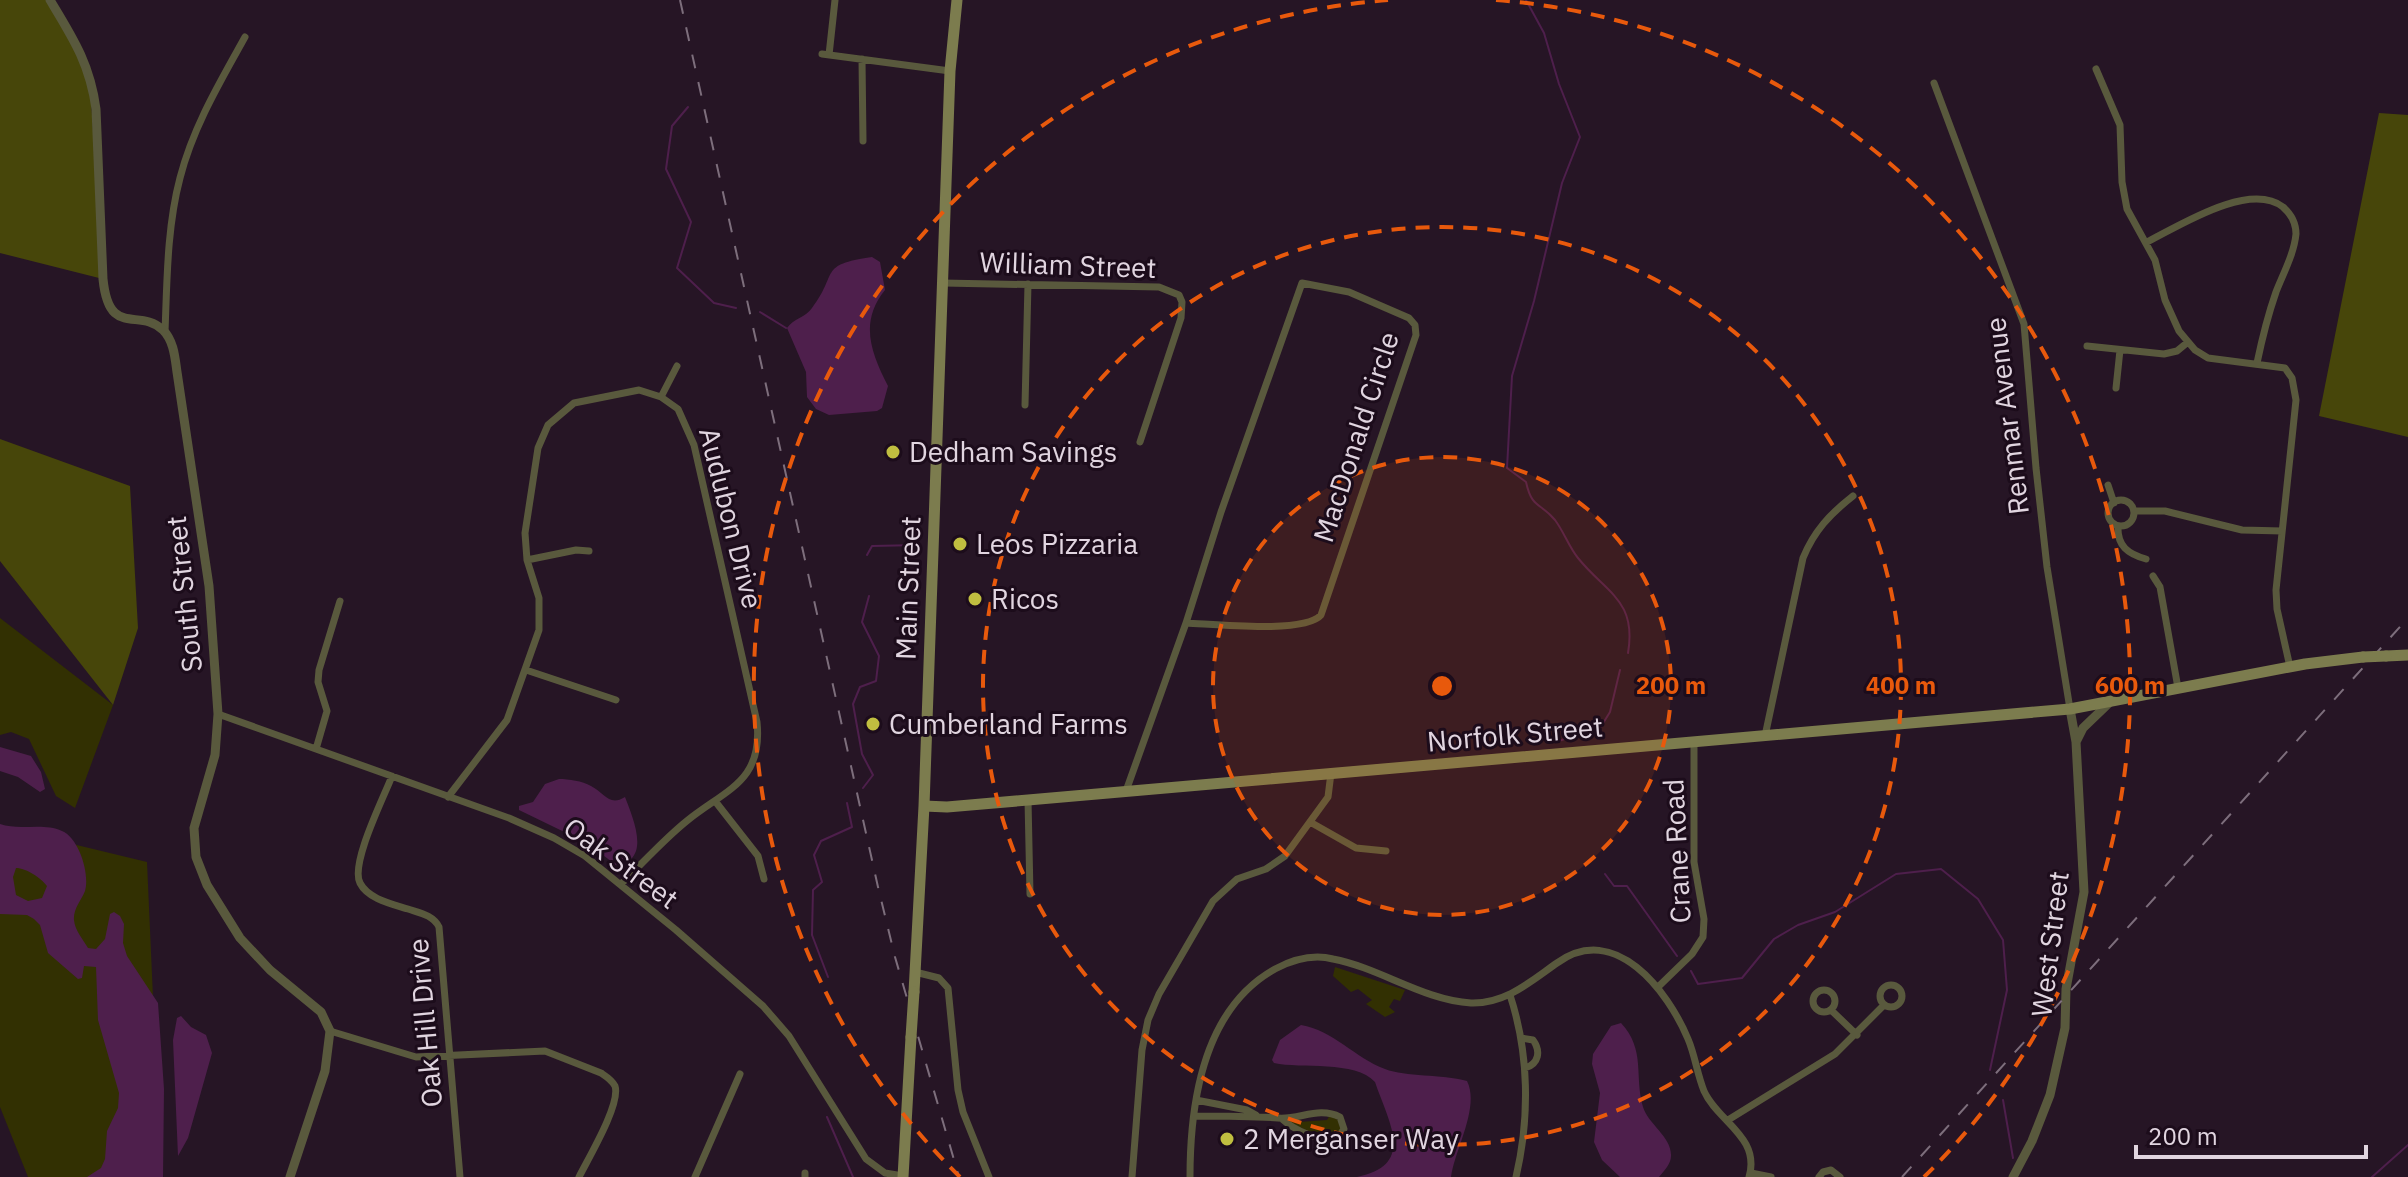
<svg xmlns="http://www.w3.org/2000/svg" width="2408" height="1177" font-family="'IBM Plex Sans',sans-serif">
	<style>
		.green { fill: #323002 }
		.forest { fill: #47460a }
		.water { fill: #4e1f4c; fill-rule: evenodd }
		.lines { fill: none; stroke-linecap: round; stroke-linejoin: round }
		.stream { stroke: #4e1f4c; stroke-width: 2 }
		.minor { stroke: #59593d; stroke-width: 7 }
		.tertiary { stroke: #59593d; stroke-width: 9 }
		.secondary { stroke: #7c7c4e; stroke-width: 11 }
		.rail { stroke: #7d6e7c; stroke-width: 2; stroke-dasharray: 14 14; stroke-linecap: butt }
		.secondary-bridge { stroke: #7c7c4e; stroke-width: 11 }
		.ring { fill: none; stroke: #e8590c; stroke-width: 4; stroke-dasharray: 14 10 }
		.poi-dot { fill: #c0be40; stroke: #1c0c1b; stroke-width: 3 }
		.labels { text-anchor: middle; stroke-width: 6; stroke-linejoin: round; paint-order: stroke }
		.street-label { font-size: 28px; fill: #e1d5e0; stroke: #1c0c1b }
		.poi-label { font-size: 28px; fill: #e1d5e0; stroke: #1c0c1b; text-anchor: start }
		.centre { fill: #e8590c; stroke: #1c0c1b; stroke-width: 4 }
		.ring-label { font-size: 24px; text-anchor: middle; font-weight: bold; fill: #e8590c; stroke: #1c0c1b; stroke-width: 6; stroke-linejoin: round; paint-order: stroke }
	</style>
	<rect width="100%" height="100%" fill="#261525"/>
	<!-- green -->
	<path class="green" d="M0 618 113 705 75 808 56 796 29 739 11 732 0 735Z
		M27 833 147 862 161 1177H28L0 1107V856Z
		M1335 967 1405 990 1400 1001 1394 999 1389 1007 1395 1012 1385 1017 1366 1004 1372 1000 1358 989 1351 992 1333 976Z
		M1330 1115 1338 1120 1341 1131 1337 1136C1319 1138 1304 1129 1288 1121L1300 1117 1299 1122 1327 1120Z"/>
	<!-- forest -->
	<path class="forest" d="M0 0H50L89 71 103 279 0 253Z
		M2379 113 2408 115V437L2319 416Z
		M0 439 130 486 138 628 113 705 0 561Z"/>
	<!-- water -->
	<path class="water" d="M872 257 880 262 885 290C859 322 871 353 888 386L882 408 877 411 829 415 816 409 807 397 806 372 787 328C793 319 806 317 812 308 839 273 817 265 872 257Z
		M0 747 31 756 41 772 45 789 40 792 18 777 0 771Z
		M559 779C569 779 582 781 591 786 605 793 609 807 625 797 632 816 653 861 616 865L587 843 519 810V806L533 802 545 784Z
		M0 824C20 831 43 822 62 831 79 838 90 874 85 891 81 901 73 909 74 920 75 931 83 939 88 948L96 949 105 939 110 914 114 912 120 916 124 924 123 943 127 956 158 1003 164 1089 163 1177H87L101 1168 105 1159 107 1131 118 1108 119 1093 98 1020 96 967 84 966 82 978 78 979 48 953 40 925 34 919 27 915 0 914ZM16 868C26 868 41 878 47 886L42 898 28 901 16 895 13 877Z
		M181 1016 191 1027 206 1035 212 1053 188 1138 178 1156 173 1040 177 1018Z
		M1621 1023C1646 1050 1634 1076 1643 1107 1648 1124 1672 1137 1671 1156 1671 1164 1664 1171 1659 1177H1620L1602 1160 1594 1142 1600 1093 1592 1064 1593 1054 1611 1026Z
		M1301 1025C1333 1030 1355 1058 1385 1069 1406 1077 1441 1074 1467 1081 1480 1107 1455 1149 1451 1177H1357C1417 1165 1388 1121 1375 1082 1355 1060 1301 1069 1274 1063L1272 1060 1280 1040Z"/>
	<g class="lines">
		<!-- stream -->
		<path class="stream" d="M1526 0 1544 33 1559 84 1580 137 1562 183 1534 301 1512 376 1507 468 1526 482C1532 509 1540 502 1555 520 1564 532 1569 547 1578 558 1606 593 1637 600 1628 653
			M688 107 672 126 666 169 691 222 677 268 714 303 736 308
			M760 312 786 328
			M867 555 872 546 919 545
			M1556 742 1570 737 1597 733 1610 712 1620 670
			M863 788 873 775 862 754 853 704 860 687 876 681 879 656 862 622 869 596
			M1605 874 1614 886H1627L1677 956
			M1691 971 1698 984 1742 978 1774 939 1798 925 1835 912 1896 874 1941 869 1978 899 2003 940 2007 990 1990 1070
			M828 977 812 935 813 890 822 882 814 855 821 841 852 827 847 803
			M2003 1100 2013 1158
			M827 1117 853 1177
			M2372 1177 2408 1145"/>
		<!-- minor -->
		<path class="minor" d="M822 54 950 71
			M829 55 835 0
			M862 59 863 141
			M2096 69 2120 125 2122 182 2127 209 2155 260 2165 300 2179 331 2195 350 2208 358 2285 368 2292 378 2296 400 2276 590 2277 609 2290 667
			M1934 83 2024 324 2036 468 2047 567 2070 709
			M2147 242C2179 226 2249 181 2283 207 2291 214 2296 224 2296 234 2294 254 2283 274 2276 292 2268 315 2262 339 2257 363
			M943 283 1159 287 1179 295 1182 302 1181 318 1140 442
			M165 332C167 281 167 227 180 178 193 127 220 82 245 37
			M2087 346 2164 354 2177 351 2188 342
			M2116 388 2120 350
			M661 397 677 366
			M1025 405 1028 284
			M2108 485 2114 503
			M2108 513a13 13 0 1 1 26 0a13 13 0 1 1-26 0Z
			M2134 511H2165L2242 530 2282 531
			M2118 526C2117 546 2128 554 2146 559
			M527 560 576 550 589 551
			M2153 576 2160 587 2178 688
			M526 670 616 700
			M218 714 509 818 554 838 585 856 676 930 763 1006 789 1036 866 1159 885 1173 903 1176
			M1765 736 1803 558C1814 531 1830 514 1853 496
			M316 749 327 711 318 682 319 670 340 601
			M392 776C384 797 350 864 360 883 368 899 392 904 408 909 420 913 433 915 439 927L460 1177
			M1126 791 1186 623C1213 624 1305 634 1321 615L1416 335 1415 325 1409 318 1349 292 1302 283 1221 512 1186 623
			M448 797 507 720 539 630V598L527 560 525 533 538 448 548 425 574 403 639 390 661 397 678 409 694 445 757 722C763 781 727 789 688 820 664 839 643 863 621 884
			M1028 800 1030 894
			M715 801 758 856 764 879
			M1310 822 1356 848 1386 851
			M915 972 939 978 948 988 958 1090 963 1112 989 1177
			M1880 996a11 11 0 1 1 22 0a11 11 0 1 1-22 0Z
			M1658 987 1692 954 1703 937 1704 919 1694 862V742
			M1813 1001a11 11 0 1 1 22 0a11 11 0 1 1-22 0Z
			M1510 995C1529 1053 1530 1117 1516 1177
			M1831 1010 1857 1035
			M330 1031 416 1057 545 1051 601 1073C607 1077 612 1080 615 1086 621 1104 588 1159 579 1177
			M1521 1038 1533 1040C1541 1051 1539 1064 1525 1068
			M1196 1100 1247 1110 1256 1115
			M1195 1116C1223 1116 1250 1116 1278 1118 1299 1120 1319 1106 1340 1117L1344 1129 1337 1139C1320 1142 1294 1130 1282 1119
			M1728 1120 1835 1054 1884 1005
			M1751 1173 1771 1177
			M695 1177 740 1074
			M805 1177V1173
			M1132 1177 1142 1050 1148 1020 1159 994 1213 901 1237 879 1266 869 1285 856 1328 797 1331 773
			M1190 1177C1190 1102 1203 1009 1275 969 1294 959 1313 954 1333 959 1380 968 1423 1000 1471 1003 1506 1004 1531 981 1557 963 1615 921 1668 991 1688 1039 1695 1055 1697 1074 1704 1091 1717 1121 1761 1137 1749 1177
			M1819 1177 1823 1172 1831 1170 1840 1177"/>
		<!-- tertiary -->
		<path class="tertiary" d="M50 0C73 38 90 64 96 109L103 279C109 339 139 307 163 330 174 341 175 358 177 372L209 586 218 714 215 755 194 828 196 857 207 885 240 938 270 970 321 1012 330 1031 325 1071 290 1177
			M2076 742 2083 728 2109 703
			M2013 1177 2032 1141 2050 1095 2065 1028 2066 989 2084 892 2076 742 2070 709"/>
		<!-- secondary -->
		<path class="secondary" d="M2386 656 2408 655
			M924 806 947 807 1028 800 2070 709 2305 664 2363 657
			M914 992 924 806 950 71 957 0
			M903 1177 911 1037"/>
		<!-- rail -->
		<path class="rail" d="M680 0 878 887 895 957 959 1177
			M1902 1177 2408 618"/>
		<!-- secondary-bridge -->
		<path class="secondary-bridge" d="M2363 657 2386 656
			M911 1037 914 992"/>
	</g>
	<!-- distance rings -->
	<circle cx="1442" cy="686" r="229" fill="#e8590c" fill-opacity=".12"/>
	<g class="ring">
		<circle cx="1442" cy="686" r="229"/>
		<circle cx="1442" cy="686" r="459"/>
		<path d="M960 1177A688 688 0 0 1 1388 0M1496 0A688 688 0 0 1 1924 1177"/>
	</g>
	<!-- markers -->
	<g class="poi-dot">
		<circle cx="893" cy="452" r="8"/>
		<circle cx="960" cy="544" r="8"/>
		<circle cx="975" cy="599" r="8"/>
		<circle cx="873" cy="724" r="8"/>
		<circle cx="1227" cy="1139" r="8"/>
	</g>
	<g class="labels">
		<!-- street labels -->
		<g class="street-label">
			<text transform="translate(1068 265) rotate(2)" y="10">William Street</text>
			<text transform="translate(2007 416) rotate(-97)" y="10">Renmar Avenue</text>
			<text transform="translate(1356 437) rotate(-72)" y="10">MacDonald Circle</text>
			<text transform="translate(731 518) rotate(76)" y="10">Audubon Drive</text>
			<text transform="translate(908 588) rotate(-88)" y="10">Main Street</text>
			<text transform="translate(184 594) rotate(-96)" y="10">South Street</text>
			<text transform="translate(1515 734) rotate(-5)" y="10">Norfolk Street</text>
			<text transform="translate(1677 851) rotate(-93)" y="10">Crane Road</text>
			<text transform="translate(621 863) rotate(36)" y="10">Oak Street</text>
			<text transform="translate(2050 944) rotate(-83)" y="10">West Street</text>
			<text transform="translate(425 1023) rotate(-95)" y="10">Oak Hill Drive</text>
		</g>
		<!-- poi labels -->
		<g class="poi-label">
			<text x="909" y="462">Dedham Savings</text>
			<text x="976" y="554">Leos Pizzaria</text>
			<text x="991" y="609">Ricos</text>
			<text x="889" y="734">Cumberland Farms</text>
			<text x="1243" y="1149">2 Merganser Way</text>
		</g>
	</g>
	<circle cx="1442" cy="686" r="12" class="centre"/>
	<g class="ring-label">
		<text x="1671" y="694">200 m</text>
		<text x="1901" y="694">400 m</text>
		<text x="2130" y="694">600 m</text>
	</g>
	<!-- scale -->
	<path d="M2136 1145v12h230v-12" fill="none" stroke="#e1d5e0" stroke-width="4"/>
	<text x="2148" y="1145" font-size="24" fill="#e1d5e0" stroke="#1c0c1b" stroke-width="6" paint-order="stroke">200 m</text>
</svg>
